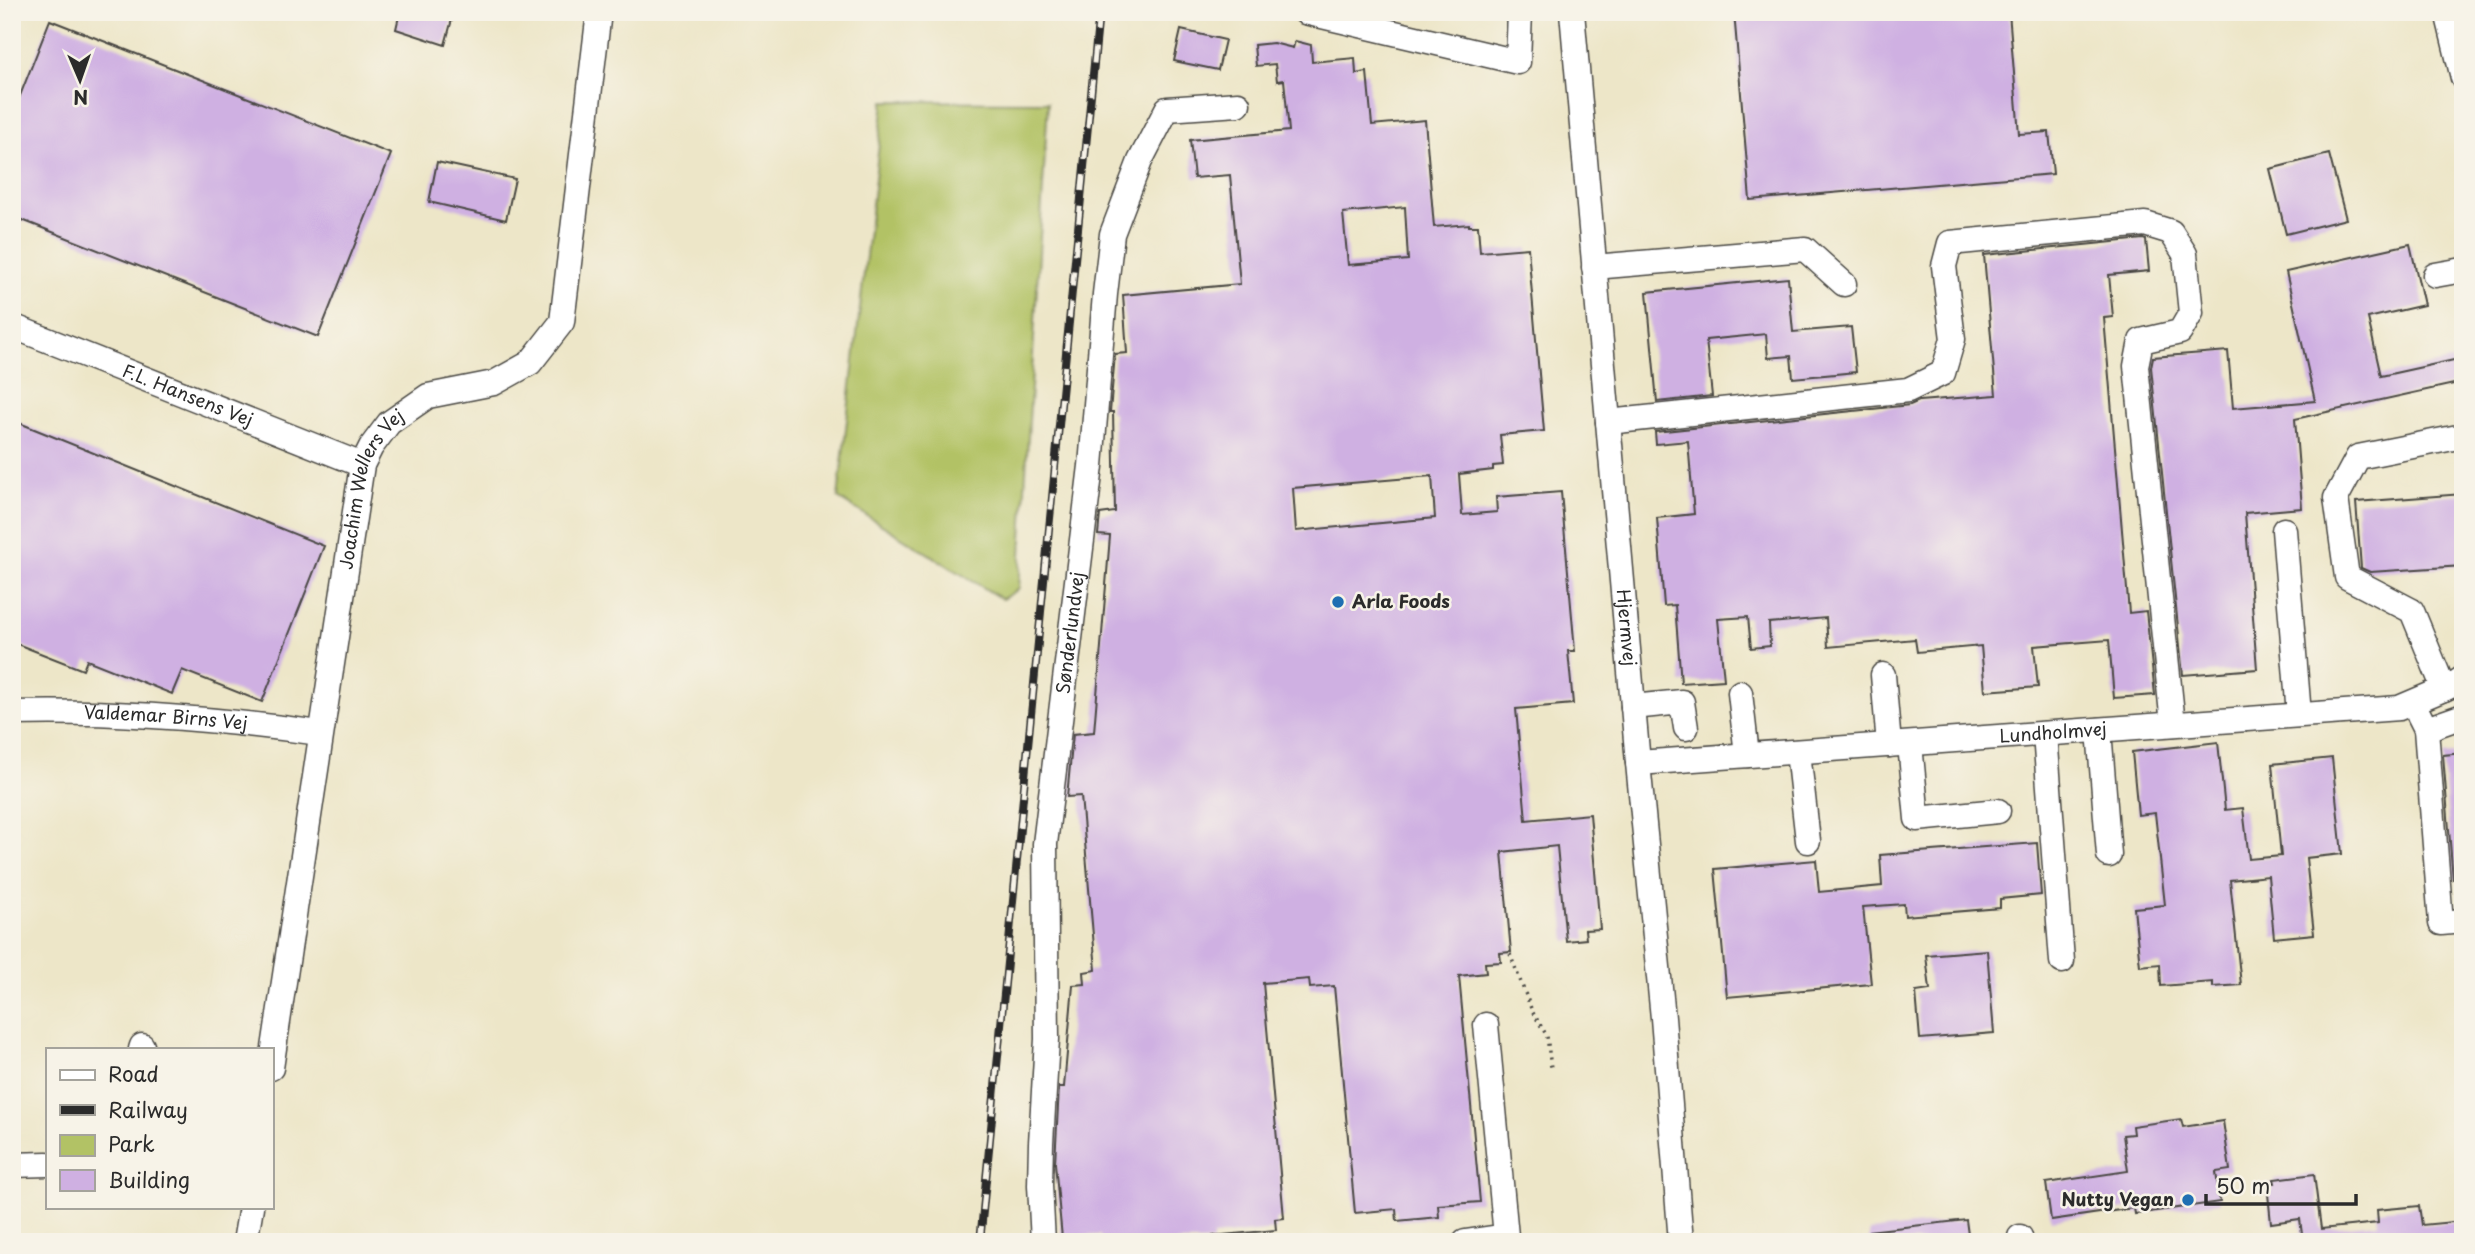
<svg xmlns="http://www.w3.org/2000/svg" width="2475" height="1254" font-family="'Playpen Sans',sans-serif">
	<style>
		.green { fill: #b2c265; stroke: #6e7648; stroke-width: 2 }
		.building { fill: #cfb0e2; fill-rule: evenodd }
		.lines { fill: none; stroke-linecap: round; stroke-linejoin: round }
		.minor-casing { stroke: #484743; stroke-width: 27 }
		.path { stroke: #484743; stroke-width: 3.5; stroke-dasharray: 2 5; stroke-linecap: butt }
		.minor { stroke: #fff; stroke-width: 24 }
		.rail-casing { stroke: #2b2b2b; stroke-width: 8 }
		.rail { stroke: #f7f3e8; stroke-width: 5; stroke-dasharray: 16; stroke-linecap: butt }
		.poi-dot { fill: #1f6fb2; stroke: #f7f3e8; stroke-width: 2.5 }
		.labels { text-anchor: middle; stroke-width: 5; stroke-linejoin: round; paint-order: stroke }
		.street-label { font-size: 18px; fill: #2b2b2b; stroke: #f7f3e8 }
		.poi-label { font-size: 18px; font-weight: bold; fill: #2b2b2b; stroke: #f7f3e8; text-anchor: start }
	</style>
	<rect width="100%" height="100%" fill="#f7f3e8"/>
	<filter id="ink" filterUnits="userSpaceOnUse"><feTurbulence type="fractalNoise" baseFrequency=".0143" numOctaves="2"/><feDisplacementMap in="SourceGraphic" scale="14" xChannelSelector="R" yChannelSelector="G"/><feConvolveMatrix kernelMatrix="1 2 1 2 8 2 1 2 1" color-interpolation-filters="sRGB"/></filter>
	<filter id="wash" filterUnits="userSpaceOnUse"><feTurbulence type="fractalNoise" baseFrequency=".00686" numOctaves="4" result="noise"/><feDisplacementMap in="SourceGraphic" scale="28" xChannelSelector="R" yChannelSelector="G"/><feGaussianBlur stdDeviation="1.57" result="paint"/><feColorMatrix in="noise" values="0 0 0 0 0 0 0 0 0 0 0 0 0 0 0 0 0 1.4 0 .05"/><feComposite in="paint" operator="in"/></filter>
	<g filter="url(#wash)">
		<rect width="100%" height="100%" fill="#ede6c8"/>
		<!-- green -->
		<path class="green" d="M884 101 1048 102 1019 589 1002 599 838 498Z"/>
		<g id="blocks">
			<!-- building -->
			<path class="building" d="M400 12H454L445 45 396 29Z
				M1734 12H2009L2019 134 2049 132 2053 174 1750 200Z
				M50 20 391 154 318 337 12 216V116Z
				M1181 30 1225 40 1218 70 1174 61Z
				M1295 41 1311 45 1312 62 1355 58 1356 74 1367 72 1372 125 1425 120 1434 227 1469 224V226H1478L1480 252 1528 248 1544 431 1500 435 1503 465 1493 466V470L1459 474 1462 515 1497 512 1496 497 1561 492 1575 651H1568L1573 704 1516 709 1526 820 1590 814 1600 929 1585 930 1586 939 1566 941 1557 846 1502 852 1511 952 1500 953 1501 962 1485 963 1486 973 1459 976 1480 1202 1438 1205 1439 1217 1397 1221 1396 1209 1355 1213 1334 986 1310 988 1309 979 1263 983 1284 1218 1275 1219 1276 1230 1213 1236V1242H1101L1100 1235 1062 1238 1055 1163 1059 1087H1064L1073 985 1085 984 1084 972 1096 970 1081 796 1067 797 1073 734 1094 732 1110 536 1098 535 1100 514 1115 512 1113 412H1110L1115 354 1127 353 1123 295 1240 284 1230 175 1194 178 1190 140 1289 131 1284 80 1277 81 1275 64 1256 66 1254 45 1273 43 1293 48ZM1405 207 1408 260 1348 265 1343 213ZM1432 476 1435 518 1296 531 1293 488Z
				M2329 154 2346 219 2286 234 2270 169Z
				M437 162 515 179 506 220 429 202Z
				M2143 239 2146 240 2149 271 2109 275 2113 317 2104 318 2129 613 2146 611 2155 695 2114 698 2109 640 2034 646 2038 687 1985 691 1981 646 1917 652 1915 639 1828 647 1826 618 1769 623 1770 646 1751 648 1748 617 1718 619 1724 680 1681 683 1675 605 1664 606 1657 518 1694 514 1688 441 1656 444 1655 432 1910 405 1919 401 1996 395 1984 255Z
				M2410 244 2424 305 2368 318 2381 376 2463 358V382L2295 419 2302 508 2245 513 2257 669 2183 675 2151 367 2153 357 2228 351 2233 408 2315 401 2286 272Z
				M1788 278 1793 332 1851 327 1856 372 1793 378 1791 356 1768 358 1766 334 1706 340 1712 396 1657 402 1647 292Z
				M12 420 324 546 262 702 182 670 172 694 87 660 83 670 12 642Z
				M2463 494V566L2370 572 2361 568 2356 502Z
				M2218 742 2225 810 2243 808 2249 859 2281 856 2272 764 2332 758 2342 854 2306 858 2314 934 2274 938 2268 876 2230 880 2241 985 2213 987V982L2161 986 2160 964 2140 966 2134 908 2165 905 2155 813 2138 815 2132 752Z
				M2463 753V879H2453L2443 755Z
				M2037 843 2041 895 2000 899V908L1905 916 1904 904 1863 907 1871 984 1727 997 1715 869 1816 860 1819 892 1882 886 1880 855Z
				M1987 950 1994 1033 1920 1039 1916 992 1930 990 1926 955Z
				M2181 1119 2183 1127 2223 1121 2230 1170 2216 1172 2220 1202 2135 1214 2134 1208 2051 1220 2046 1183 2128 1171 2123 1135 2133 1134 2132 1126Z
				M2314 1174 2321 1229 2378 1223 2377 1210 2419 1206 2422 1225 2463 1221V1242H2303L2300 1219 2271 1223 2267 1184 2275 1183 2274 1179Z
				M1966 1220 1969 1242H1869V1231Z"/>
		</g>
	</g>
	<g filter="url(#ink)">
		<use href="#blocks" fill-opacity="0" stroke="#484743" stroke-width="2"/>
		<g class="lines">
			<!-- minor casing -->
			<g class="minor-casing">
				<g id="minor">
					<path d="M1305 12 1518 62 1520 12"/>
					<path id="s1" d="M1572 12 1638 763 1663 1018 1681 1242"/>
					<path d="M2447 12 2463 78"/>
					<path d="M1594 267 1805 249 1844 284"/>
					<path d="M2435 275 2463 270"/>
					<path id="s2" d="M12 326 362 465"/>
					<path d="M1608 422 1908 390 1943 373 1953 339 1944 266 1950 243 2145 224 2171 232 2185 254 2191 313 2180 332 2141 341 2136 366 2173 724"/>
					<path d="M2284 530 2299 715"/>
					<path d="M1883 675 1889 745"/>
					<path d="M2444 689 2412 611 2347 577 2336 498 2358 457 2463 436"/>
					<path d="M1740 693 1747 755"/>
					<path d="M1633 707 1682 702 1686 728"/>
					<path id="s3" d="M12 713C116 710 218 719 320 733"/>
					<path d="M2419 715 2426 729 2463 716"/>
					<path d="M2426 729 2441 923 2463 921"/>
					<path d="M2099 730 2109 855"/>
					<path d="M2045 734 2062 961"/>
					<path d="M1910 744 1917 819 1998 811"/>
					<path d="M1798 752 1808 841"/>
					<path id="s4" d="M1638 763 2399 708 2453 685 2463 678"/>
					<path d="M141 1049 142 1046"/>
					<path id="s5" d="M271 1068 362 465 371 447 389 423 428 396 494 383 530 363 562 322 599 12"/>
					<path d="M12 1165 47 1164"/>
					<path d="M245 1242 251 1207"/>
					<path id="s6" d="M1043 1242 1040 1185 1041 1143 1047 1039 1045 844 1091 466 1105 294 1112 234 1140 161 1167 109 1238 104"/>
					<path d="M1465 1242 1506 1236 1486 1025"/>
					<path d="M2020 1242V1237"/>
				</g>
			</g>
			<!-- path -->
			<path class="path" d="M1510 954 1532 1011 1547 1036 1551 1068"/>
			<!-- minor -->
			<use href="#minor" class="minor"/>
			<!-- rail casing -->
			<g class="rail-casing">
				<path id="rail" d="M980 1242 1099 12"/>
			</g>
			<!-- rail -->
			<use href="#rail" class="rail"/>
		</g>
	</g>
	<!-- markers -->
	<g class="poi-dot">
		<circle cx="1338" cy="602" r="7"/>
		<circle cx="2188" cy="1200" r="7"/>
	</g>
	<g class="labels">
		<!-- street labels -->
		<g class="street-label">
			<text dy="6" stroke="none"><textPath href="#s2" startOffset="189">F.L. Hansens Vej</textPath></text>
			<text dy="6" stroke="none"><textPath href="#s5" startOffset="590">Joachim Wellers Vej</textPath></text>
			<text dy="6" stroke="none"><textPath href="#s1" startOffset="618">Hjermvej</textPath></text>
			<text dy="6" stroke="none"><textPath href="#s6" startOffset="611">Sønderlundvej</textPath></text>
			<text dy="6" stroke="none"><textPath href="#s3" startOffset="154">Valdemar Birns Vej</textPath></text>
			<text dy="6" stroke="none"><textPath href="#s4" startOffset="416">Lundholmvej</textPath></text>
		</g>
		<!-- poi labels -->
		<g class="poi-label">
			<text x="1352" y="608">Arla Foods</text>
			<text x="2174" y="1206" text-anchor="end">Nutty Vegan</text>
		</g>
	</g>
	<!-- margin -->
	<rect width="2475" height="1254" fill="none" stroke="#f7f3e8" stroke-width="42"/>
	<!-- legend -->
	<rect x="46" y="1048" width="228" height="161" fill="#f7f3e8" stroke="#a5a39c" stroke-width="2"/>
	<rect x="60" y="1070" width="35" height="10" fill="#ffffff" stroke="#a5a39c" stroke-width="2"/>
	<text x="108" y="1082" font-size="21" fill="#2b2b2b">Road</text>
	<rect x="60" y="1105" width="35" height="10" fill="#2b2b2b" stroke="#a5a39c" stroke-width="2"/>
	<text x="108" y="1118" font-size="21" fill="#2b2b2b">Railway</text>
	<rect x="60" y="1135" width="35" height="21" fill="#b2c265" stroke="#a5a39c" stroke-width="2"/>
	<text x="108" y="1152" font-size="21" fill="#2b2b2b">Park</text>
	<rect x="60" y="1170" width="35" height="21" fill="#cfb0e2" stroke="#a5a39c" stroke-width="2"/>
	<text x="108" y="1188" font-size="21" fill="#2b2b2b">Building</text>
	<!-- north arrow -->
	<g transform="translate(80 80) rotate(178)" stroke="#f7f3e8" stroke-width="5" paint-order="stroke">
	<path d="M0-5L12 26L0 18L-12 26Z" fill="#2b2b2b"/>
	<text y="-10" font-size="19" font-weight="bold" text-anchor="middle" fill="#2b2b2b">N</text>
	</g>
	<!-- scale -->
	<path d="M2206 1194v10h150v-10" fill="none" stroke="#2b2b2b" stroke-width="3.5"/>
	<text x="2216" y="1194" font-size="21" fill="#2b2b2b" stroke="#f7f3e8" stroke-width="5" paint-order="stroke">50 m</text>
</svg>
